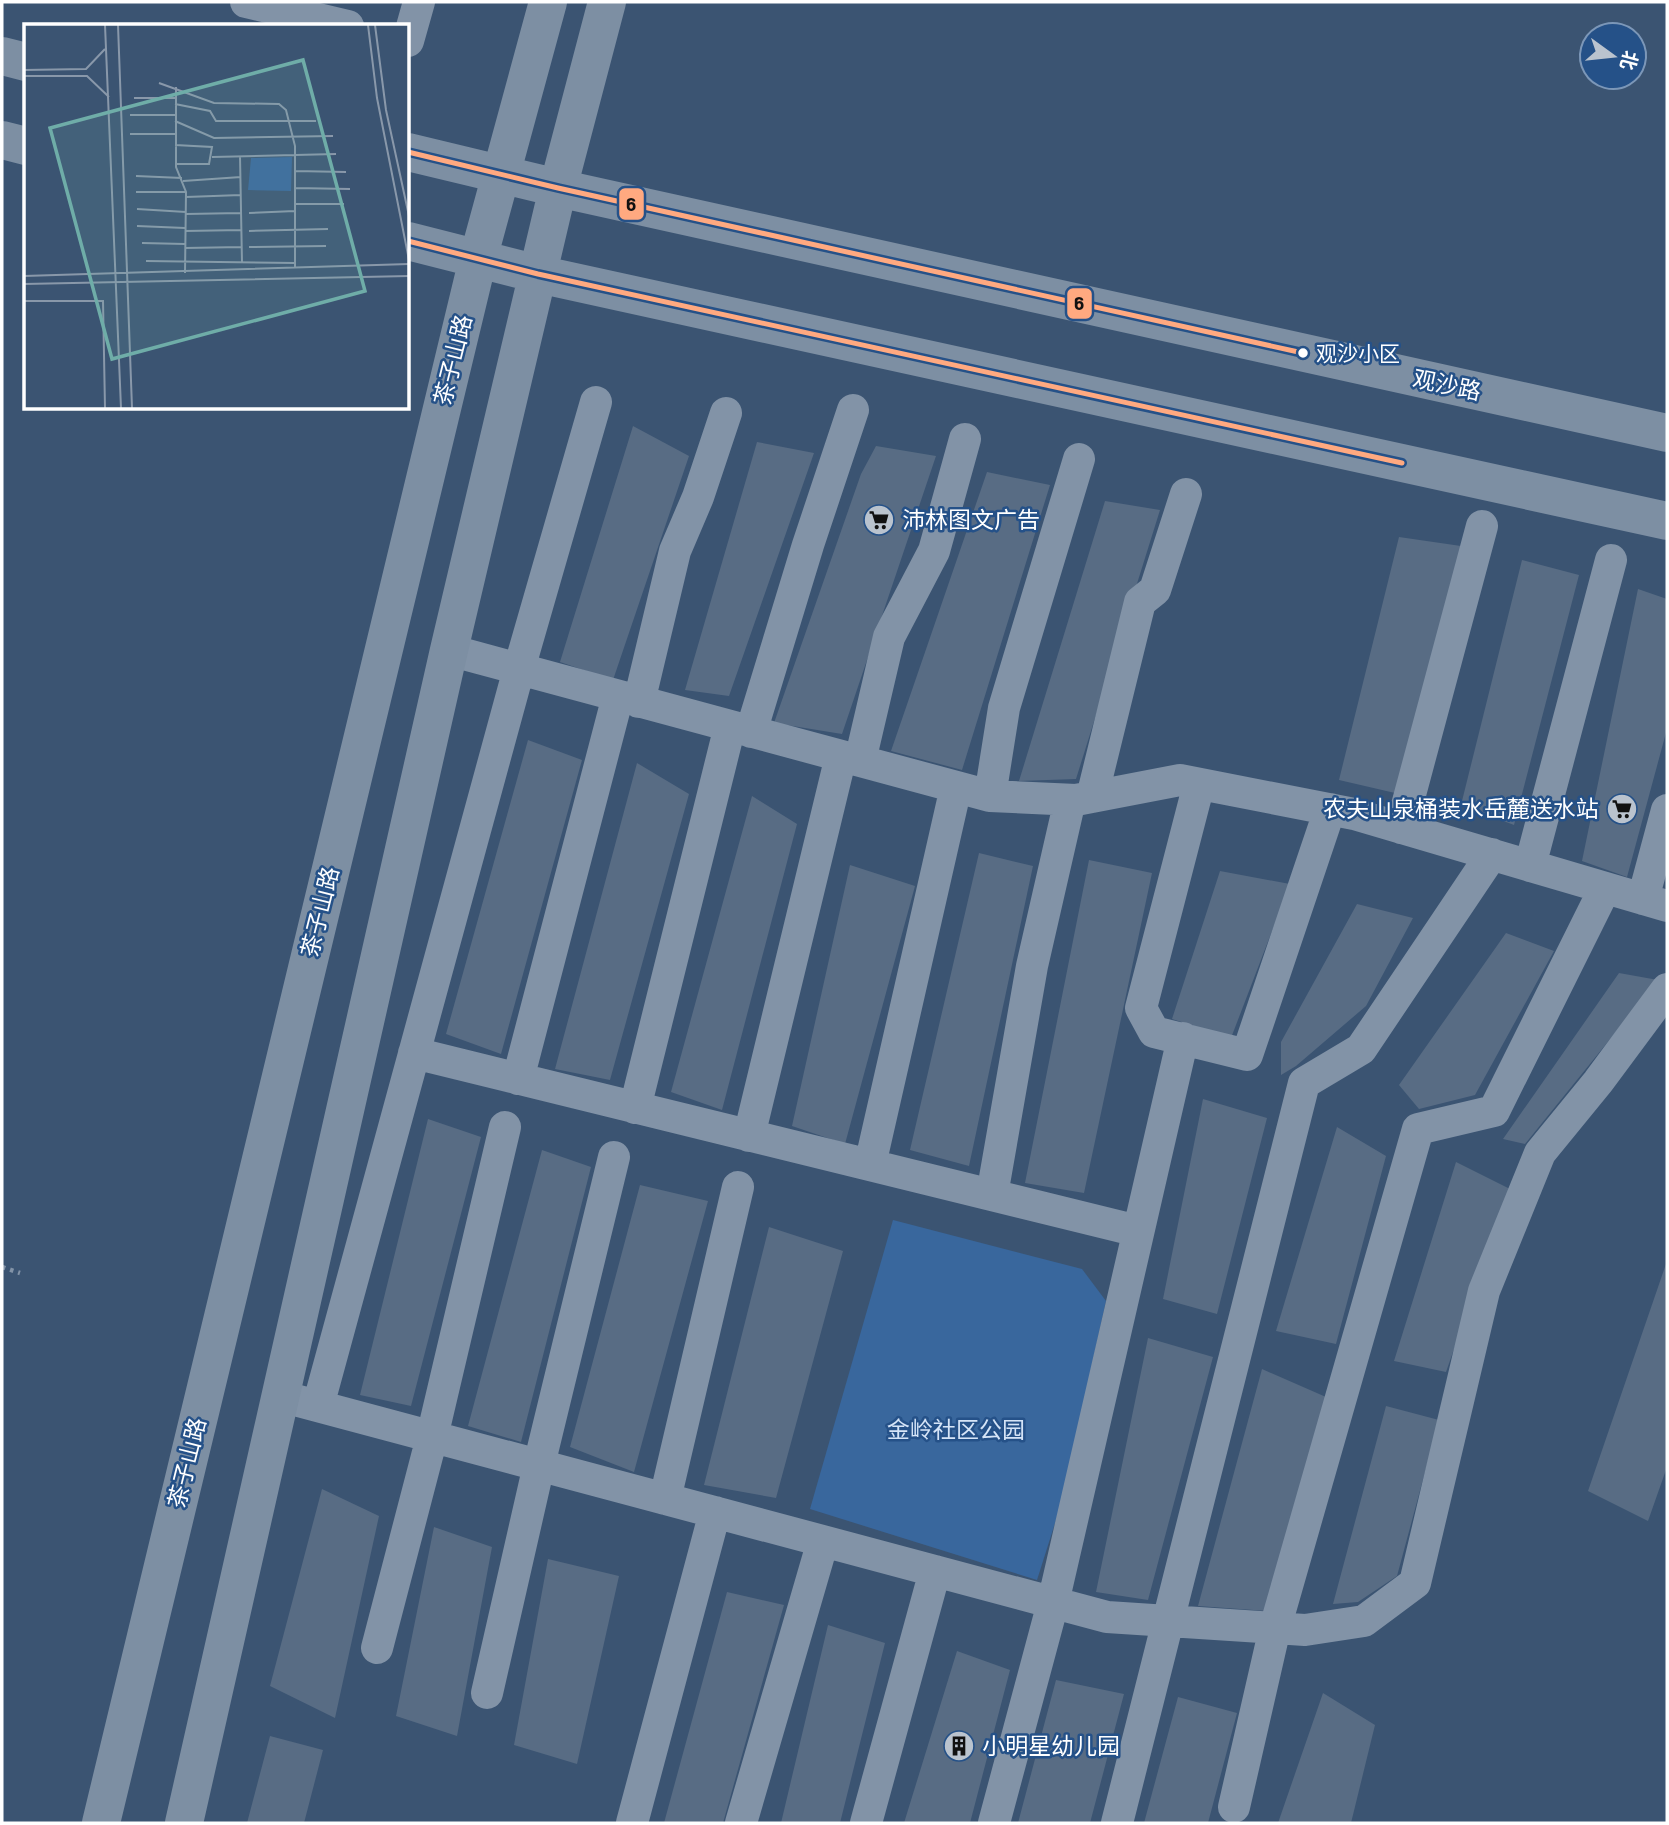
<svg xmlns="http://www.w3.org/2000/svg" width="1669" height="1825" font-family="Barlow,'Noto Sans SC',sans-serif">
	<style>
		.green { fill: #39679d }
		.building { fill: #586c84 }
		.lines { fill: none; stroke-linecap: round; stroke-linejoin: round }
		.path { stroke: #8293a7; stroke-width: 4.5; stroke-dasharray: 3.5 5; stroke-linecap: butt }
		.minor { stroke: #8293a7; stroke-width: 32 }
		.secondary { stroke: #7d8fa3; stroke-width: 38 }
		.bus-1-casing { stroke: #255188; stroke-width: 10 }
		.bus-1 { stroke: #ffa980; stroke-width: 5 }
		.bus-dot { fill: #fff; stroke: #255188; stroke-width: 2.5 }
		.labels { text-anchor: middle; stroke-width: 5; stroke-linejoin: round; paint-order: stroke }
		.bus-label { font-size: 21px; fill: #fff; stroke: #255188; text-anchor: start }
		.street-label { font-size: 23px; fill: #fff; stroke: #255188 }
		.poi-label { font-size: 23px; fill: #fff; stroke: #255188; text-anchor: start }
		.park-label { font-size: 23px; fill: #d5e4f7; stroke: #255188 }
		.inset-road { fill: none; stroke: #8998aa; stroke-width: 2 }
		.view { fill: #6fada8; fill-opacity: 0.15; stroke: #6fada8; stroke-width: 3.5 }
		.inset-edge { fill: none; stroke: #fff; stroke-width: 3.5 }
		.line-badge { stroke: #255188; stroke-width: 2.5 }
		.pale-badge-label { font-size: 19px; text-anchor: middle; font-weight: bold; fill: #111 }
	</style>
	<rect width="100%" height="100%" fill="#3b5472"/>
	<!-- green -->
	<path class="green" d="M893 1220 1082 1269 1106 1301 1062 1501 1037 1580 810 1509Z"/>
	<!-- building -->
	<path class="building" d="M633 426 689 456 613 680 560 662Z
		M757 442 814 453 729 696 685 690Z
		M876 446 936 456 842 734 774 723 861 474Z
		M987 472 1050 485 962 770 891 751Z
		M1105 501 1160 510 1076 779 1019 781Z
		M1399 537 1461 546 1395 793 1339 780Z
		M1522 560 1579 575 1514 825 1461 805Z
		M1638 589 1667 599V729L1627 877 1582 861Z
		M528 740 582 760 501 1054 446 1034Z
		M637 763 689 794 610 1080 555 1069Z
		M752 796 797 824 722 1110 671 1092Z
		M979 853 1033 866 969 1166 910 1150Z
		M1089 860 1152 873 1084 1193 1025 1183Z
		M850 865 915 886 845 1144 792 1126Z
		M1220 871 1290 884 1231 1038 1172 1019Z
		M1357 904 1413 918 1366 1006 1296 1066 1281 1075V1042Z
		M1506 933 1554 951 1475 1095 1419 1109 1399 1085Z
		M1619 973 1658 980 1525 1144 1503 1139Z
		M1203 1099 1267 1118 1217 1314 1163 1299Z
		M428 1119 481 1137 411 1406 360 1395Z
		M1337 1127 1386 1156 1336 1344 1276 1331Z
		M542 1150 591 1167 521 1442 468 1426Z
		M1456 1162 1510 1189 1446 1372 1394 1361Z
		M640 1185 708 1201 634 1472 570 1447Z
		M769 1227 843 1251 776 1498 704 1485Z
		M1667 1261V1467L1648 1521 1588 1491Z
		M1148 1338 1213 1357 1148 1600 1096 1592Z
		M1262 1369 1326 1397 1267 1611 1198 1606Z
		M1386 1406 1439 1420 1397 1576 1358 1602 1333 1604Z
		M322 1489 379 1516 335 1718 270 1686Z
		M434 1527 492 1547 457 1736 396 1716Z
		M548 1559 619 1576 577 1764 514 1745Z
		M727 1592 784 1605 723 1823H664Z
		M828 1625 885 1643 840 1823H781Z
		M957 1651 1010 1670 970 1823H904Z
		M1056 1680 1124 1694 1090 1823H1018Z
		M1323 1693 1375 1725 1351 1823H1278Z
		M1178 1697 1237 1713 1208 1823H1144Z
		M270 1736 323 1750 304 1823H247Z"/>
	<g class="lines">
		<!-- path -->
		<path class="path" d="M2 1267 20 1273"/>
		<!-- minor -->
		<path class="minor" d="M246 2 348 26
			M408 41 419 2
			M449 650 990 796 1076 800 1180 780 1354 814 1667 906
			M639 702 675 551 698 497 726 413
			M751 732 808 545 853 410
			M860 761 889 637 934 551 965 439
			M1199 784 1141 1008 1154 1032 1247 1055 1330 809
			M990 796 1004 708 1079 459
			M1092 797 1140 602 1155 590 1186 494
			M1401 828 1482 526
			M1530 866 1611 560
			M1643 899 1667 810
			M414 1053 1138 1231
			M518 1079 618 696
			M635 1108 730 726
			M749 1136 841 756
			M870 1165 956 787
			M992 1195 1032 966 1070 800
			M280 1396 1107 1617 1305 1630 1364 1621 1415 1583 1484 1291 1540 1153 1598 1082 1667 989
			M318 1406 519 669 596 402
			M665 1499 738 1187
			M377 1648 432 1437 505 1127
			M487 1693 539 1465 614 1157
			M1234 1807 1275 1628 1418 1129 1494 1111 1605 888
			M632 1823 715 1512
			M741 1823 823 1541
			M866 1823 935 1571
			M994 1823 1053 1603 1183 1038
			M1117 1823 1304 1083 1361 1049 1492 854"/>
		<!-- secondary -->
		<path class="secondary" d="M2 56 26 62
			M2 140 26 146
			M408 152 558 188 1667 433
			M408 241 538 274 1667 521
			M101 1823 478 259 548 2
			M184 1823 449 650 558 188 607 2"/>
		<!-- bus-1 casing -->
		<g class="bus-1-casing">
			<path id="bus-1" d="M408 152 558 188 1303 353
				M408 241 538 274 1402 463"/>
		</g>
		<!-- bus-1 -->
		<use href="#bus-1" class="bus-1"/>
	</g>
	<!-- icons -->
	<defs>
		<g id="supermarket-disc" transform="scale(1.575)"><circle r="9.5" fill="#bac3ce" stroke="#255188"/><path d="M-6-5.5h2.5l.6 2H6L4.5 2H-2.5L-4.4-4H-6ZM-1.5 3.2a1.3 1.3 0 1 0 .1 0ZM3 3.2a1.3 1.3 0 1 0 .1 0Z" fill="#111"/></g>
		<g id="building-disc" transform="scale(1.575)"><circle r="9.5" fill="#bac3ce" stroke="#255188"/><path d="M-4-6H4V6H1V3H-1V6H-4ZM-2.5-4.3h1.7v1.8h-1.7ZM.8-4.3h1.7v1.8H.8ZM-2.5-1h1.7V.8h-1.7ZM.8-1h1.7V.8H.8Z" fill="#111"/></g>
	</defs>
	<g fill-rule="evenodd">
		<use href="#supermarket-disc" x="879" y="520"/>
		<use href="#supermarket-disc" x="1622" y="809"/>
		<use href="#building-disc" x="959" y="1746"/>
	</g>
	<!-- markers -->
	<circle class="bus-dot" cx="1303" cy="353" r="6"/>
	<g class="labels">
		<!-- bus labels -->
		<g class="bus-label">
			<text x="1316" y="361">观沙小区</text>
		</g>
		<!-- street labels -->
		<g class="street-label">
			<text transform="translate(453 360) rotate(-76)" y="8">茶子山路</text>
			<text transform="translate(1447 385) rotate(12)" y="8">观沙路</text>
			<text transform="translate(320 912) rotate(-76)" y="8">茶子山路</text>
			<text transform="translate(187 1463) rotate(-76)" y="8">茶子山路</text>
		</g>
		<!-- poi labels -->
		<g class="poi-label">
			<text x="902" y="528">沛林图文广告</text>
			<text x="1599" y="817" text-anchor="end">农夫山泉桶装水岳麓送水站</text>
			<text x="982" y="1754">小明星幼儿园</text>
		</g>
		<!-- park labels -->
		<g class="park-label">
			<text x="956" y="1438">金岭社区公园</text>
		</g>
	</g>
	<!-- overview -->
	<g transform="translate(24 24)">
		<rect width="385" height="385" fill="#3b5472"/>
		<path d="M268 133 267 167 224 166 227 134Z" fill="#39679d"/>
		<path class="inset-road" d="M81 1 97 384M94 1 108 384M344 1 353 74 385 236M351 1 362 86 385 192M0 46 62 45 81 25M0 52H63L85 73M135 59 190 79 255 80 262 86 271 122V244M152 63V143L162 168 161 249M110 74H152M151 80 186 87 192 97H292M106 91H151M151 97 190 114 309 112M106 110H151M151 121 188 123 185 140H152M216 132 218 239M188 133 312 130M271 147 322 148M112 152 158 154M159 157 217 153M271 164 326 165M112 168H162M162 173 217 171M271 180H320M113 185 162 188M225 189 271 187M162 190 217 189M113 202 161 204M161 207 218 206M225 207 304 205M118 219 161 220M225 223 302 222M161 224 218 223M122 237 271 239M0 252 385 240M0 260 385 252M0 277H79L81 384"/>
		<path class="view" d="M279 36 341 267 88 335 26 104Z"/>
		<rect width="385" height="385" class="inset-edge"/>
	</g>
	<g class="line-badge">
		<rect x="618" y="187" width="27" height="34" rx="7" fill="#ffa980"/>
		<rect x="1066" y="287" width="27" height="33" rx="7" fill="#ffa980"/>
	</g>
	<g class="pale-badge-label">
		<text x="631" y="211">6</text>
		<text x="1079" y="310">6</text>
	</g>
	<!-- border -->
	<rect width="1669" height="1825" fill="none" stroke="#ffffff" stroke-width="7"/>
	<!-- north arrow -->
	<g transform="translate(1613 56) rotate(105)"><circle r="33" fill="#255188" stroke="#7c97b8" stroke-width="2"/>
	<path d="M0-5L12 26L0 18L-12 26Z" fill="#bac3ce"/>
	<text y="-10" font-size="19" font-weight="bold" text-anchor="middle" fill="#ffffff">北</text>
	</g>
</svg>
